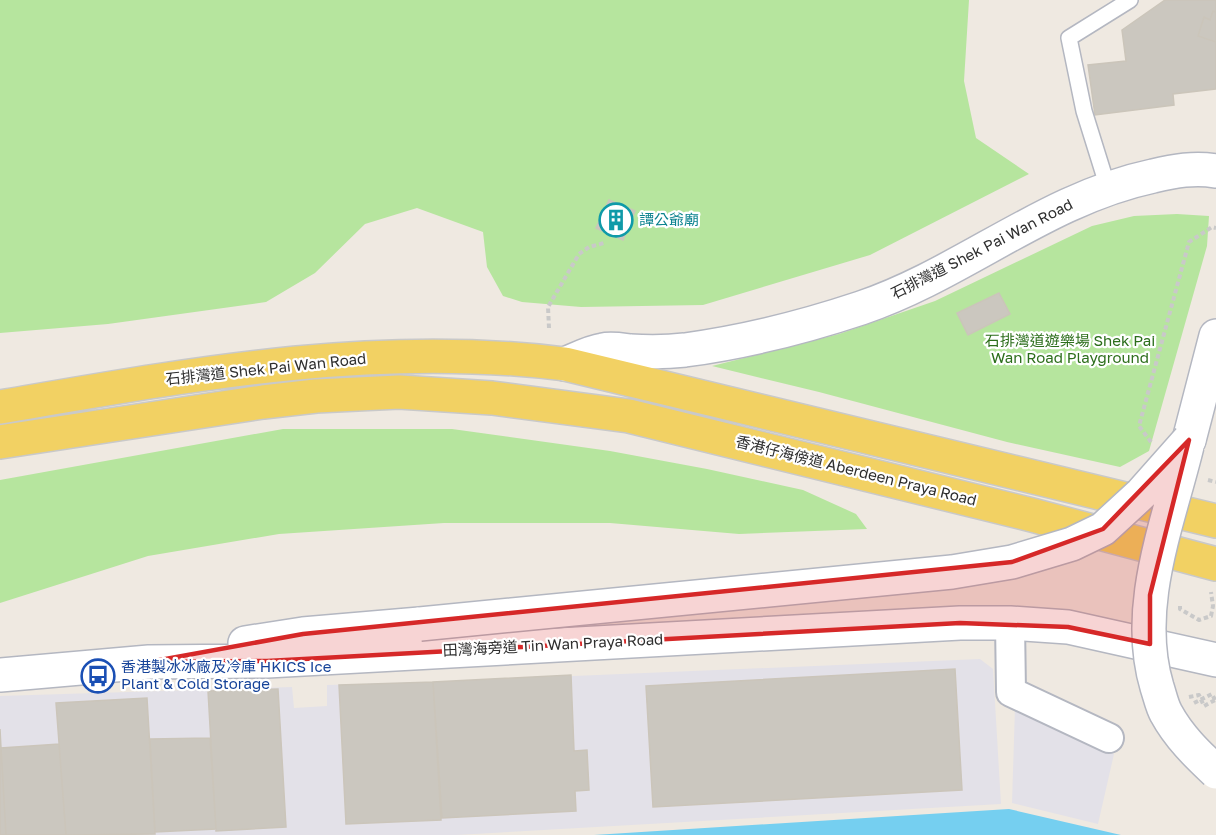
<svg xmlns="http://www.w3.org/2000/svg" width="1216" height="835" font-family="'Golos Text','Noto Sans TC',sans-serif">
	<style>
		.industrial { fill: #e3e1e8 }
		.green { fill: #b6e59e }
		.water { fill: #75cff0 }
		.building { fill: #cbc7bf; stroke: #cbc5ba; stroke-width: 1.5 }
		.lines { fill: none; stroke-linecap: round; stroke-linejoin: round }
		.lane-casing { stroke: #b4b7c1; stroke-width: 18 }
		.street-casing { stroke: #b4b7c1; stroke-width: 32 }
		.secondary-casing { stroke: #b4b7c1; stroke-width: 36 }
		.primary-casing { stroke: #c9c9c9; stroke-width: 36 }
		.path { stroke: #c9c9c9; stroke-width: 4; stroke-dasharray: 4.5 3; stroke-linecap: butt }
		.lane { stroke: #fff; stroke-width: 15 }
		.street { stroke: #fff; stroke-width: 28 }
		.secondary { stroke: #fff; stroke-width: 33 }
		.primary { stroke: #f2d163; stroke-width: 33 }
		.secondary-bridge-casing { stroke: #b4b7c1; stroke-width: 36; stroke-linecap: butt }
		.path-bridge { stroke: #c9c9c9; stroke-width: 4; stroke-dasharray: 4.5 3; stroke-linecap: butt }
		.secondary-bridge { stroke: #fff; stroke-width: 33 }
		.marked { fill: #d62828; fill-opacity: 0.2; stroke: #d62828; stroke-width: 4.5; stroke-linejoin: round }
		.labels { text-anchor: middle; stroke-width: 4.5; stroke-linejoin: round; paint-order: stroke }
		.culture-label { font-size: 15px; fill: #0d838f; stroke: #fff; text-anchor: start }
		.street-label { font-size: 15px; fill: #2e2e2e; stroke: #fff }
		.park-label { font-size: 15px; fill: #2c6e1b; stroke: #fff }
		.transit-label { font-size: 15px; fill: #164399; stroke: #fff; text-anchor: start }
	</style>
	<rect width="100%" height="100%" fill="#efe9e1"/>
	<!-- industrial -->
	<path class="industrial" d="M980 659 993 669 1001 804 456 835H0V696L292 687 294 708 327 706V685L433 682Z
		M1015 708 1114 754 1098 824 1012 803Z"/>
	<!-- green -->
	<path class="green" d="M0 0H969L964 81 976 138 1029 174 870 255 703 305 581 307 522 302 503 296 487 267 483 232 417 208 365 224 315 273 266 302 108 324 0 333Z
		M1177 214 1209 216 1207 246 1149 451 1120 467 1007 442 819 392 712 366 839 334 935 301 1092 226 1134 216Z
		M283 429H452L610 451 707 469 803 490 856 514 867 529 739 534 610 523H444L279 534 148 556 0 603V480Z"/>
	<!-- water -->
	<path class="water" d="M1009 809 1121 835H594Z"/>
	<!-- building -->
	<path class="building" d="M1165 0H1216V89L1173 94 1174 105 1095 115 1088 65 1126 61 1122 30Z
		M1213 11 1216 12V42L1198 36 1204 17 1210 20Z
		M609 200 635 211 623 240 596 228Z
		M999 293 1010 314 968 335 957 313Z
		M955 669 962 790 653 807 646 686Z
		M571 675 574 751 587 750 589 790 575 791 576 811 442 818 433 682Z
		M433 682 441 820 346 824 339 685Z
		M278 689 286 827 216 831 208 691Z
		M147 698 155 834 66 835 56 703Z
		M0 729 1 748 6 835H0Z
		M210 738 216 829 155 832 150 739Z
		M59 744 66 835H6L1 748Z"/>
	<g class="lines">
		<!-- lane casing -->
		<g class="lane-casing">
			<path id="lane" d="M1108 188 1084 111 1069 38 1130 0"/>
		</g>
		<!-- street casing -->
		<g class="street-casing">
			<path id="street" d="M1010 623 1011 692 1109 738"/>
		</g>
		<!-- secondary casing -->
		<g class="secondary-casing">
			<path id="secondary" d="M565 364C577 359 590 352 603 350 611 348 622 350 630 351 648 352 667 352 685 350 744 342 804 327 861 308 964 273 1045 199 1153 176 1174 171 1195 167 1216 171
				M1189 440 1216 336
				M245 643 303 634 420 624
				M0 675 149 662 267 661 960 623H1010L1068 627 1216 660"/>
		</g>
		<!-- primary casing -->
		<g class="primary-casing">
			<path id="primary" d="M0 407C187 375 375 340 565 364L1216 521
				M0 442 263 402 316 396 399 392 492 398 629 416 1032 515 1216 564"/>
		</g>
		<!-- path -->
		<path class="path" d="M549 328 548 307 579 254 589 247 604 243
			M1151 442 1139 426 1189 242 1212 227 1216 228
			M1208 480 1216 482
			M1180 606V609L1199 620 1211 616 1213 606 1211 592
			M1194 703 1212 694 1215 700"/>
		<!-- lane -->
		<use href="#lane" class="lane"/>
		<!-- street -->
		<use href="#street" class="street"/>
		<!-- secondary -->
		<use href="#secondary" class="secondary"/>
		<!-- primary -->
		<use href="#primary" class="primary"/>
		<!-- secondary-bridge casing -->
		<g class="secondary-bridge-casing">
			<path id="secondary-bridge" d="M1187 446C1168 524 1133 607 1157 687 1160 696 1162 706 1166 713 1179 737 1197 754 1216 772
				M420 624 952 572 1012 562 1072 544 1103 529 1142 493 1189 440"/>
		</g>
		<!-- path-bridge -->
		<path class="path-bridge" d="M1189 697 1199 695 1204 706 1215 700"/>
		<!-- secondary-bridge -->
		<use href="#secondary-bridge" class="secondary-bridge"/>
	</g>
	<!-- marked area -->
	<path class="marked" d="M1189 440 1150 595V644L1068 627 960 623 267 661 149 662 303 634 1012 562 1103 529Z"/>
	<!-- icons -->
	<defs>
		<g id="building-ring" transform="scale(1.725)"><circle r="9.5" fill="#fff" stroke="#0f9aa8" stroke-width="1.5"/><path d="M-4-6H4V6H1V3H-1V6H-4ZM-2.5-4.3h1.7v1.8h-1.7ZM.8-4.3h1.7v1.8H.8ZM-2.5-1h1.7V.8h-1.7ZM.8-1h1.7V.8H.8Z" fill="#0f9aa8"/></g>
		<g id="bus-ring" transform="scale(1.725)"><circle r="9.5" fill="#fff" stroke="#1a4fb4" stroke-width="1.5"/><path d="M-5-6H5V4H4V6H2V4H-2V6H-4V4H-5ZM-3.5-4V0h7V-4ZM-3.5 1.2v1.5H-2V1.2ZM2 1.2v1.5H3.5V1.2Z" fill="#1a4fb4"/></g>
	</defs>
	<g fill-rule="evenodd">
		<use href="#building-ring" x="616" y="220"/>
		<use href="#bus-ring" x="98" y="676"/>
	</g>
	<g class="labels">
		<!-- culture labels -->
		<g class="culture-label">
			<text x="639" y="225">譚公爺廟</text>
		</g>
		<!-- street labels -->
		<g class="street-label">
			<text transform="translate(982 249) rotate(-27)" y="5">石排灣道 Shek Pai Wan Road</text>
			<text transform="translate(266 369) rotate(-6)" y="5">石排灣道 Shek Pai Wan Road</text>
			<text transform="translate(856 471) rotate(14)" y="5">香港仔海傍道 Aberdeen Praya Road</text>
			<text transform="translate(553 645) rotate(-3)" y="5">田灣海旁道 Tin Wan Praya Road</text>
		</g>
		<!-- park labels -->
		<g class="park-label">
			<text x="1070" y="346">石排灣道遊樂場 Shek Pai<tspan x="1070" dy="17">Wan Road Playground</tspan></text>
		</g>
		<!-- transit labels -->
		<g class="transit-label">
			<text x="121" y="672">香港製冰冰廠及冷庫 HKICS Ice<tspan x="121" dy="17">Plant &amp; Cold Storage</tspan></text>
		</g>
	</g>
</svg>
